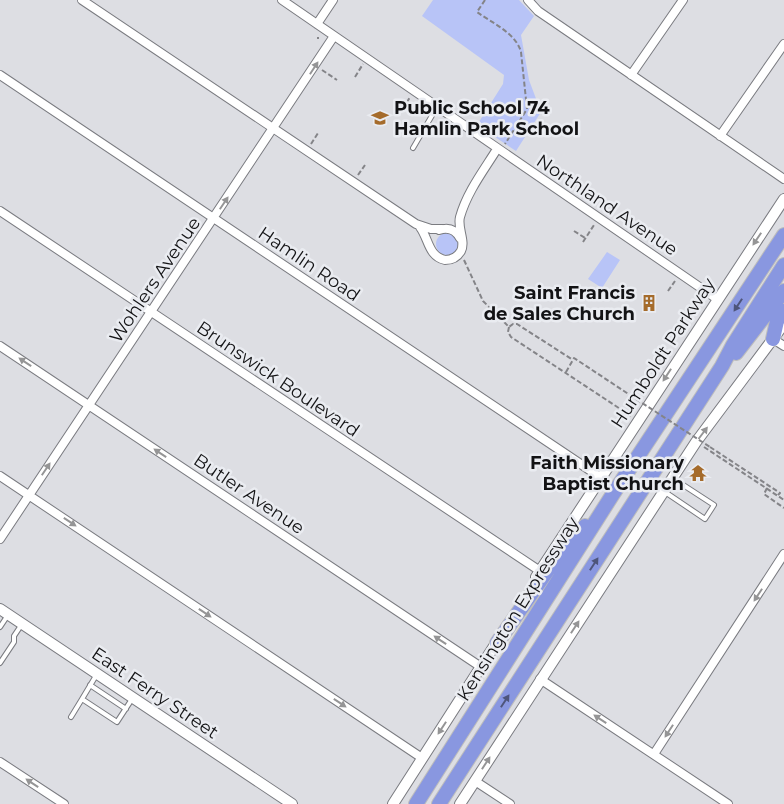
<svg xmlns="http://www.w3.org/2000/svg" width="784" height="804" font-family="Montserrat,sans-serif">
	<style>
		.green { fill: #b8c4f7 }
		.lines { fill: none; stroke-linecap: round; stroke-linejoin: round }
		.lane-casing { stroke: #7a7b80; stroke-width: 6 }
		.street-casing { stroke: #7a7b80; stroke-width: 10 }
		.secondary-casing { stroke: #7a7b80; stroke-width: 12 }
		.highway-casing { stroke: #bdbdbd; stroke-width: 16 }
		.path { stroke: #848488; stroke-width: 2; stroke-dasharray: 5 2.5; stroke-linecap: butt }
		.lane { stroke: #fff; stroke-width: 4 }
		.street { stroke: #fff; stroke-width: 8 }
		.secondary { stroke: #fff; stroke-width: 10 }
		.highway { stroke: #8997e0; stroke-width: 14 }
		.path-bridge { stroke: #848488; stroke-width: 2; stroke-dasharray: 5 2.5; stroke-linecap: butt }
		.oneway { fill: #959596 }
		.oneway2 { fill: #4e557a }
		.labels { text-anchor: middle; stroke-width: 5; stroke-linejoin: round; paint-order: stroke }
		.poi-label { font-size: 18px; font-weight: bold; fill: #131315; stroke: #eaecf1; text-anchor: end }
		.street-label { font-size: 18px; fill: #131315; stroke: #eaecf1 }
	</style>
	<rect width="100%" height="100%" fill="#dddee3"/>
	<!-- green -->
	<path class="green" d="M433 0H519L534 16 521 35 529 80 541 112 516 151 477 125 503 84 504 75 422 16Z
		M436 244a11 11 0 1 1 22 0a11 11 0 1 1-22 0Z
		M607 252 620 260 602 288 588 279Z"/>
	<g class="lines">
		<!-- lane casing -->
		<g class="lane-casing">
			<path id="lane" d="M413 148 437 107
				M665 492 705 519 714 505 674 479
				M0 627 8 615
				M0 663 14 642V636L22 624
				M97 674 82 699 117 722 132 699
				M90 685 126 709
				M71 717 82 699"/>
		</g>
		<!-- street casing -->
		<g class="street-casing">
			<path id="street" d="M82 0 416 224 431 229H442
				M282 0 717 299
				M528 0 538 11 784 179
				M317 24 333 0
				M0 75 600 477
				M631 75 683 0
				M720 136 784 44
				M0 211 540 571
				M420 227C429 239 428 256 445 260 452 260 457 258 461 251 466 241 457 228 460 217 467 192 484 170 497 149
				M439 230C448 227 455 229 460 238
				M773 339 784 346
				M0 346 481 667
				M0 476 422 758
				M0 539 334 36
				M540 679 728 804
				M654 754 784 554
				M0 762 64 804
				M475 781 510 804"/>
		</g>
		<!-- secondary casing -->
		<g class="secondary-casing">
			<path id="secondary" d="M536 577 784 199
				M0 609 292 804
				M393 804 500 637
				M460 804 696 442 784 324"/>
		</g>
		<!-- highway casing -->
		<g class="highway-casing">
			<path id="highway" d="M773 339 777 321 784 311
				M736 353 784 291
				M497 643 548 570 585 526
				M416 804 613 494 784 235
				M439 804 722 366 733 345 784 265"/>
		</g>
		<!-- path -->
		<path class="path" d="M485 0 477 12C492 23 516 33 521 52L527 109 505 144
			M317 38H319
			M322 70 337 80
			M355 77 363 64
			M403 109 410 97
			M311 144 318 133
			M358 175 365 165
			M574 231 585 238
			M583 242 594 225
			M464 260 483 301 509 327 513 324H517L573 360
			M668 291 675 281
			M682 326 688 330
			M509 327 508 332 511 337 631 416
			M566 372 574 358 636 399
			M704 447 784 500
			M710 447 780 493 778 495
			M767 488 764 494 784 508"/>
		<!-- lane -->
		<use href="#lane" class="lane"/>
		<!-- street -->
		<use href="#street" class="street"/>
		<!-- secondary -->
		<use href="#secondary" class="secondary"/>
		<!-- highway -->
		<use href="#highway" class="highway"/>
		<!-- path-bridge -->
		<path class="path-bridge" d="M636 399 710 447"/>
	</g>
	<!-- one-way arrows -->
	<defs><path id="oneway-solid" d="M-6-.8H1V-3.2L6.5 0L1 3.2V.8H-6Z" transform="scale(1.25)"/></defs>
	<g class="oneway">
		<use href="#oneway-solid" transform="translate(314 68) rotate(-57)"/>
		<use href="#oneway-solid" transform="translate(224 203) rotate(-56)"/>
		<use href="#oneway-solid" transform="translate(757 239) rotate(124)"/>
		<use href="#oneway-solid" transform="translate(25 362) rotate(-146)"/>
		<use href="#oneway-solid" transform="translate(667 375) rotate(123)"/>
		<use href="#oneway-solid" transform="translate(703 433) rotate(-53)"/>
		<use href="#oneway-solid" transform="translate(160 453) rotate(-146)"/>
		<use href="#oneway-solid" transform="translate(46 469) rotate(-56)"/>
		<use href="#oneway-solid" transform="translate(70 522) rotate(34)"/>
		<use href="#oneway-solid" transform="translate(758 595) rotate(123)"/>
		<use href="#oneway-solid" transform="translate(205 613) rotate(34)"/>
		<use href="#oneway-solid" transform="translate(575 627) rotate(-57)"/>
		<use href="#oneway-solid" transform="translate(440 640) rotate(-146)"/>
		<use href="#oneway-solid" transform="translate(340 703) rotate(34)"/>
		<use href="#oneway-solid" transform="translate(600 719) rotate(-147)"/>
		<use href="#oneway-solid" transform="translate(442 728) rotate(123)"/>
		<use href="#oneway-solid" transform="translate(669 731) rotate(123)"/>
		<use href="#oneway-solid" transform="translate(486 763) rotate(-57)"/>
		<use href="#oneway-solid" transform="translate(32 783) rotate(-146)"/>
	</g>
	<g class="oneway2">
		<use href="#oneway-solid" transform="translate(738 305) rotate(123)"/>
		<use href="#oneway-solid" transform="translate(594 564) rotate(-57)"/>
		<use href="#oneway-solid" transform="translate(505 701) rotate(-57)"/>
	</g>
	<!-- icons -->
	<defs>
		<g id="school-bare" transform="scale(1.35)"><path d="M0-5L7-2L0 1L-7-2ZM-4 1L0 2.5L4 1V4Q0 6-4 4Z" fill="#a56b2b" stroke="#eaecf1" stroke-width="2.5" paint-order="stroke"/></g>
		<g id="building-bare" transform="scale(1.35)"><path d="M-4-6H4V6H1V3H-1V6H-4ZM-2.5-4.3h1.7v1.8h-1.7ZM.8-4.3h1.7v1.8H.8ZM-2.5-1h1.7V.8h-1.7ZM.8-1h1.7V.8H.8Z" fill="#a56b2b" stroke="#eaecf1" stroke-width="2.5" paint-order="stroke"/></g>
		<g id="temple-bare" transform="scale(1.35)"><path d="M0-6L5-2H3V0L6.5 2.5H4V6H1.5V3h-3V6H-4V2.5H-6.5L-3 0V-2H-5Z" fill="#a56b2b" stroke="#eaecf1" stroke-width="2.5" paint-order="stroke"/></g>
	</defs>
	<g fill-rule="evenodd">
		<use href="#school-bare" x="380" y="118"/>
		<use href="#building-bare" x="649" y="303"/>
		<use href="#temple-bare" x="698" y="473"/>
	</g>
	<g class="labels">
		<!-- poi labels -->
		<g class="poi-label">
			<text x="394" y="114" text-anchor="start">Public School 74<tspan x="394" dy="21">Hamlin Park School</tspan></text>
			<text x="635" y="299">Saint Francis<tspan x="635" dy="21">de Sales Church</tspan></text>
			<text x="684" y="469">Faith Missionary<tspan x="684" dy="21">Baptist Church</tspan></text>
		</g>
		<!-- street labels -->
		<g class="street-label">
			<text transform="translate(607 205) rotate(34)" y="6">Northland Avenue</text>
			<text transform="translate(309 264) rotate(34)" y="6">Hamlin Road</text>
			<text transform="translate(155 280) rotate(-56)" y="6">Wohlers Avenue</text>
			<text transform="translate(663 353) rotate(-57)" y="6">Humboldt Parkway</text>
			<text transform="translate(278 379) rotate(34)" y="6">Brunswick Boulevard</text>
			<text transform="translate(249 494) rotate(34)" y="6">Butler Avenue</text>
			<text transform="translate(518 609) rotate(-58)" y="6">Kensington Expressway</text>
			<text transform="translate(155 693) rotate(34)" y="6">East Ferry Street</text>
		</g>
	</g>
</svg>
